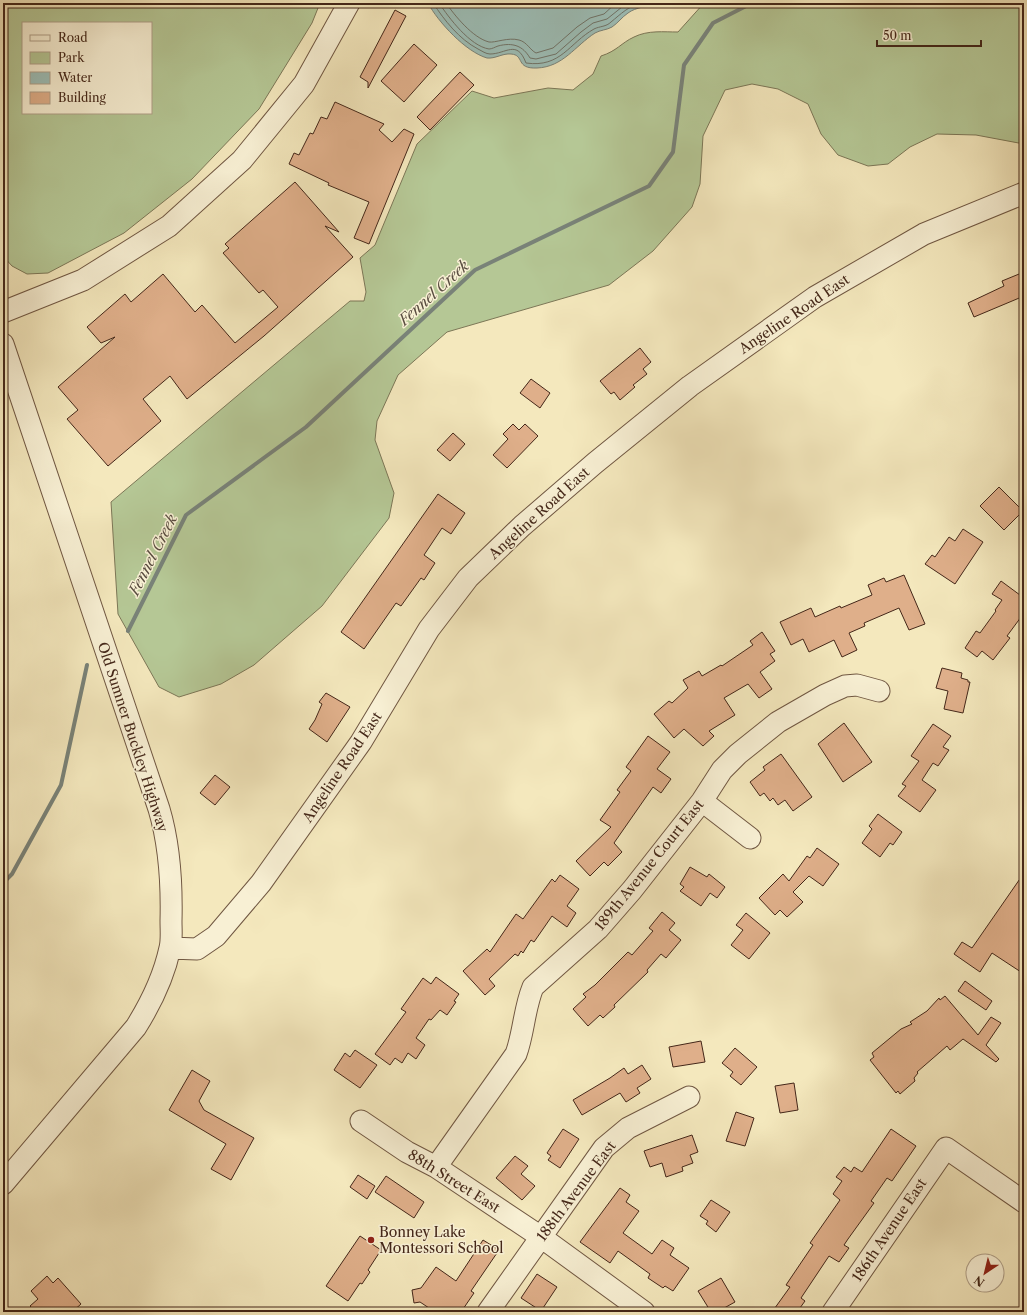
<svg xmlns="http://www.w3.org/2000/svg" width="1027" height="1315" font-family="'Libre Caslon Text',serif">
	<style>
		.green { fill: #b5c795; stroke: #7c7757; fill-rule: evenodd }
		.water { fill: #9dbfb8; stroke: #798278 }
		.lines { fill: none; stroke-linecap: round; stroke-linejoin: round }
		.shore { stroke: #707368; stroke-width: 1 }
		.stream { stroke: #798278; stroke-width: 4 }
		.building { fill: #dfaf8a; stroke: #442719 }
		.minor-casing { stroke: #705742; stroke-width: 23 }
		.minor { stroke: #f8f0d4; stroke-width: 21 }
		.poi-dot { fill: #8f2418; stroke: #f8f0d4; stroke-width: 1.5 }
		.labels { text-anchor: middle; stroke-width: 3; stroke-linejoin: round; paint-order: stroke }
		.street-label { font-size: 14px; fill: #442719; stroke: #f8f0d4 }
		.poi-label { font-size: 14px; fill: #442719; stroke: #f8f0d4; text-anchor: start }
		.water-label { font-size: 15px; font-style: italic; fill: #5a4d41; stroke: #f8f0d4 }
	</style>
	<rect width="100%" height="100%" fill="#f4e8bd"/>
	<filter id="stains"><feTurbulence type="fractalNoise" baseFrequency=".005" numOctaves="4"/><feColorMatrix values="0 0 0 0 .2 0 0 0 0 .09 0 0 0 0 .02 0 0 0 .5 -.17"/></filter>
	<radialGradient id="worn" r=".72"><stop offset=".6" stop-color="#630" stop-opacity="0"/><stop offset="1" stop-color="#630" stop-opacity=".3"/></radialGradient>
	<!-- green -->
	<path class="green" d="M3 3H320L312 23 259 109 192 179 124 233 48 273 27 274 12 266 3 256ZM23 23H151V113H23Z
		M704 3H1024V144L976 135 937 134 910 147 888 164 868 166 838 155 821 134 808 104 778 89 752 84 725 90 703 136 700 184 692 207 653 251 609 285 447 332 398 375 377 421 375 440 394 493 389 518 322 606 254 665 221 684 179 697 159 687 118 614 111 502 350 301H364L366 292 360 258 375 245 417 144 472 91 494 98 548 88 573 90 593 74 601 56C617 51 621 43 634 37 648 30 664 32 678 32Z"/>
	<!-- water -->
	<path class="water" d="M428 3H656C647 7 636 7 628 13 622 17 618 23 612 27 607 30 600 30 595 33 575 46 563 67 537 68 515 69 525 55 511 54 503 53 495 59 487 58 466 52 438 22 428 3Z"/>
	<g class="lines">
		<!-- shore -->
		<path class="shore" d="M433 3C445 21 459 39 478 49 482 51 486 54 490 54 506 54 517 39 526 63 561 68 569 43 594 29 600 26 606 27 611 22 621 14 628 6 642 3
			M439 3C449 18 470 46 489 49 492 49 495 47 498 46 513 42 523 46 530 58L536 59 556 54 581 32 593 23 607 19 627 3
			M446 3C455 16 473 38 489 42 495 43 508 37 519 40 527 42 530 50 536 53L553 48 577 27 590 18 604 14 616 3"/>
		<!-- stream -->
		<path class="stream" d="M128 631 186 515 306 427 475 270 649 186 673 152 684 65 713 23 752 3
			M3 883 12 874 61 785 87 665"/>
	</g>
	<!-- building -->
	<path class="building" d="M395 10 406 16 368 88V82L360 77Z
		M414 44 437 65 404 102 381 81Z
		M460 72 474 85 430 130 417 117Z
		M335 102 384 124 379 130 392 142 404 129 414 134 369 244 354 238 369 202 328 185 329 183 289 164 294 153 299 155 310 133 313 134 321 117 327 119Z
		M295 182 339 232 325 226 353 257 264 336 187 399 170 376 143 399 161 421 108 466 67 419 78 410 58 387 115 337 101 343 87 327 125 294 131 302 163 274 195 312 202 305 235 343 278 307 263 290 259 293 223 253 229 248 225 244Z
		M1024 272V296L974 317 968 303 1004 286 1002 281Z
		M640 348 651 362 643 369 647 374 633 385 635 387 620 400 614 392 611 394 600 381Z
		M531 379 550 393 540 408 520 393Z
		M513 424 519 430 525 424 538 436 507 468 493 455 508 439 503 434Z
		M453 433 465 444 450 461 437 450Z
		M999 487 1023 511 1004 530 980 506Z
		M438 494 465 513 451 534 442 528 424 555 435 563 424 580 421 578 401 606 396 603 364 649 341 632Z
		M963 529 983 542 955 584 925 564 932 555 935 557 949 537 955 541Z
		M904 575 925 624 909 630 899 608 864 623 865 626 849 633 857 650 842 657 834 640 809 652 803 639 791 645 780 622 811 608 815 617 840 606 841 608 872 595 868 585 884 578 886 582Z
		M1001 581 1024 598V613L1007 636 1010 638 993 660 982 651 977 657 965 648 976 631 980 633 996 611 995 610 1002 600 992 594Z
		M762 632 775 651 770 654 775 661 760 672 772 689 759 698 748 684 724 698 735 715 709 731 714 736 703 746 684 729 674 738 654 714 669 701 672 703 688 688 683 680 699 671 702 676 721 665 722 666 753 645 750 641Z
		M942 668 962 673 961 678 968 680V682H970L963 713 944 709 948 691 936 688Z
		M326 693 350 707 327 742 309 729 315 720 322 704 319 702Z
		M844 723 872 762 843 782 818 744Z
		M933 724 951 736 943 747 949 750 938 766 933 763 922 780 936 790 920 812 898 796 906 786 902 784 919 761 911 756Z
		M648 736 670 752 657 769 671 779 661 793 653 787 614 843 622 852 608 866 604 862 590 876 576 861 611 827 600 820 620 792 617 790 631 771 626 767Z
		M781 754 812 797 793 811 785 800 778 805 773 798 770 801 764 793 760 796 750 782 765 770 763 767Z
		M215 775 230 787 215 805 200 793Z
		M878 814 902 832 893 845 890 843 880 857 862 843 872 829 869 826Z
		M817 848 839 864 823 886 809 876 793 892 803 902 787 917 780 910 775 915 759 898 783 874 789 881 807 856 810 858Z
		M690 867 707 877 709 874 725 887 717 898 710 893 701 906 680 891 684 887 680 884Z
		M1024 873V974L992 953 980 972 954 954 962 942 972 948Z
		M560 875 579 889 567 906 576 913 567 927 552 916 534 942 531 940 523 953 521 951 518 956 515 954 489 979 495 986 485 995 463 971 487 949 490 952 516 914 523 919 552 879 555 882Z
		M662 912 675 923 669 930 681 940 666 958 661 954 647 970 648 972 614 1005 615 1007 603 1018 600 1015 588 1026 573 1009 586 997 583 994 595 985 628 952 632 955 653 931 649 928Z
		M746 913 770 933 749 959 731 945 743 930 736 925Z
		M436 977 459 994 454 1001 456 1002 447 1015 440 1010 431 1020 429 1019 416 1038 425 1045 416 1059 408 1053 402 1063 395 1058 390 1065 375 1054 406 1012 401 1009 423 978 431 984Z
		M965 981 992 1001 986 1010 958 991Z
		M945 996 978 1035 991 1017 1001 1023 986 1045 999 1059 996 1062 963 1039 950 1050 947 1046 917 1072 918 1073 914 1078 915 1081 900 1094 898 1091 896 1093 870 1060 874 1057 872 1053 901 1029 912 1024 910 1022 927 1011 939 998 940 1000Z
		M701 1041 705 1062 673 1067 669 1047Z
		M735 1048 757 1067 741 1085 730 1076 733 1072 722 1063Z
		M355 1050 377 1065 360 1088 334 1070 345 1053 350 1057Z
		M642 1065 651 1079 637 1088 640 1093 626 1102 620 1093 582 1115 573 1100 610 1078 624 1068 628 1074Z
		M192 1070 210 1081 199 1101 204 1110 254 1138 231 1180 211 1169 226 1144 169 1110Z
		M794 1083 798 1110 780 1113 775 1086Z
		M736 1112 754 1118 745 1146 726 1141Z
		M563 1129 579 1139 560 1168 548 1160 551 1156 547 1153Z
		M891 1129 916 1146 892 1181 887 1178 871 1201 874 1203 848 1239 844 1245 849 1248 839 1262 829 1256 801 1298 805 1301 797 1312H772L790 1287 786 1285 813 1245 810 1243 840 1200 833 1194 842 1181 836 1177 844 1167 851 1172 854 1167 862 1172Z
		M692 1135 698 1152 690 1155 693 1163 682 1167 683 1171 666 1177 662 1163 650 1167 644 1151Z
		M515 1156 528 1166 521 1174 535 1186 522 1200 496 1178Z
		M358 1175 375 1186 367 1199 350 1187Z
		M386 1176 424 1202 414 1218 375 1192Z
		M620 1188 630 1195 626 1202 639 1211 623 1233 652 1254 662 1240 674 1248 670 1255 689 1268 673 1291 665 1286 663 1288 648 1278 650 1274 618 1251 610 1263 580 1242Z
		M711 1200 730 1212 716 1232 706 1224 708 1221 700 1216Z
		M360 1236 381 1250 368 1270 370 1272 362 1284 360 1283 348 1301 326 1286Z
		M483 1240 499 1250 471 1291 474 1293 461 1312H435L420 1302 414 1303 412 1290 421 1288 436 1267 456 1281Z
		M537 1274 557 1287 541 1311 521 1298Z
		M47 1276 53 1283 58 1278 81 1304 72 1312H36L30 1306 38 1299 31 1291Z
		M721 1278 735 1302 717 1312H711L698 1291Z"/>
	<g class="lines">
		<!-- minor casing -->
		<g class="minor-casing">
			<path id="minor" d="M3 312 83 280 169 226 242 160 304 84 349 3
				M3 344 159 809C170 846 172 882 171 921 171 930 172 940 170 948 164 976 151 1003 136 1027L3 1184
				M702 801 750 838
				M170 948 197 949 216 936 261 883 361 742 429 629 468 578 522 526 595 463 690 386 815 297 924 234 1024 193
				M361 1121 407 1152 436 1167 541 1237 644 1312
				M436 1167 516 1054C524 1032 524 1009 533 987L598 929 632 890 702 801 722 770 738 754 778 722 825 695 845 686 857 685 879 691
				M488 1312 604 1148 628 1128 689 1097
				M833 1312 946 1148 1024 1202"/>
		</g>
		<!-- minor -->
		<use href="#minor" class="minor"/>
	</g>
	<!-- markers -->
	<circle class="poi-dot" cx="371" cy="1240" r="4"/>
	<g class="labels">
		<!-- street labels -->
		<g class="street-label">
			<text transform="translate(794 314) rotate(-34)" y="5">Angeline Road East</text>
			<text transform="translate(539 513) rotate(-42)" y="5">Angeline Road East</text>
			<text transform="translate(133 737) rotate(72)" y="5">Old Sumner Buckley Highway</text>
			<text transform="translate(342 767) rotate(-56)" y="5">Angeline Road East</text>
			<text transform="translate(649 865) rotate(-51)" y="5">189th Avenue Court East</text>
			<text transform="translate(454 1181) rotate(32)" y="5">88th Street East</text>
			<text transform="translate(576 1191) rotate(-53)" y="5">188th Avenue East</text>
			<text transform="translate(889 1230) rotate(-56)" y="5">186th Avenue East</text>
		</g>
		<!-- poi labels -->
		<g class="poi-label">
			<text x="379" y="1237">Bonney Lake<tspan x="379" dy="16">Montessori School</tspan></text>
		</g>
		<!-- water labels -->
		<g class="water-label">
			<text transform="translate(434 293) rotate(-42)" y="5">Fennel Creek</text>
			<text transform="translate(153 555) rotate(-63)" y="5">Fennel Creek</text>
		</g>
	</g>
	<!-- margin -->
	<rect width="1027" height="1315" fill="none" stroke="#f4e8bd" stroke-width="16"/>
	<rect x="4" y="4" width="1019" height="1307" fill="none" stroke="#442719" stroke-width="2"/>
	<rect x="8" y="8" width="1011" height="1299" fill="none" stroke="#442719"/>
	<!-- legend -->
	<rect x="22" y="22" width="130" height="92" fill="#f8f0d4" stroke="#b0a089"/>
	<rect x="30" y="35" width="20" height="6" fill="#f8f0d4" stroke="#b0a089"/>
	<text x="58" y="42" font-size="12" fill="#442719">Road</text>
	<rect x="30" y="52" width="20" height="12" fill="#b5c795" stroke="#b0a089"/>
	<text x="58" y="62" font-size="12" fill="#442719">Park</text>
	<rect x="30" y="72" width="20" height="12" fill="#9dbfb8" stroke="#b0a089"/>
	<text x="58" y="82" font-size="12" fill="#442719">Water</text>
	<rect x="30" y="92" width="20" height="12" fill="#dfaf8a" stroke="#b0a089"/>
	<text x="58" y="102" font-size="12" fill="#442719">Building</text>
	<!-- north arrow -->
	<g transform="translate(985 1273) rotate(215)"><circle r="19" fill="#f8f0d4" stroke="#b0a089"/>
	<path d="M0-3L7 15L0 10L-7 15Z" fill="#8f2418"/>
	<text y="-6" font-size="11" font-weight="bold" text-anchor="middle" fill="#442719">N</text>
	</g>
	<!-- scale -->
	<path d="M877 40v6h104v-6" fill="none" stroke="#442719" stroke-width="2"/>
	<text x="883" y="40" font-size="12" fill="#442719" stroke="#f8f0d4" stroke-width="3" paint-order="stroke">50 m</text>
	<rect width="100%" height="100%" filter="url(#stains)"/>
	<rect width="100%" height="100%" fill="url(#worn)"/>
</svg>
